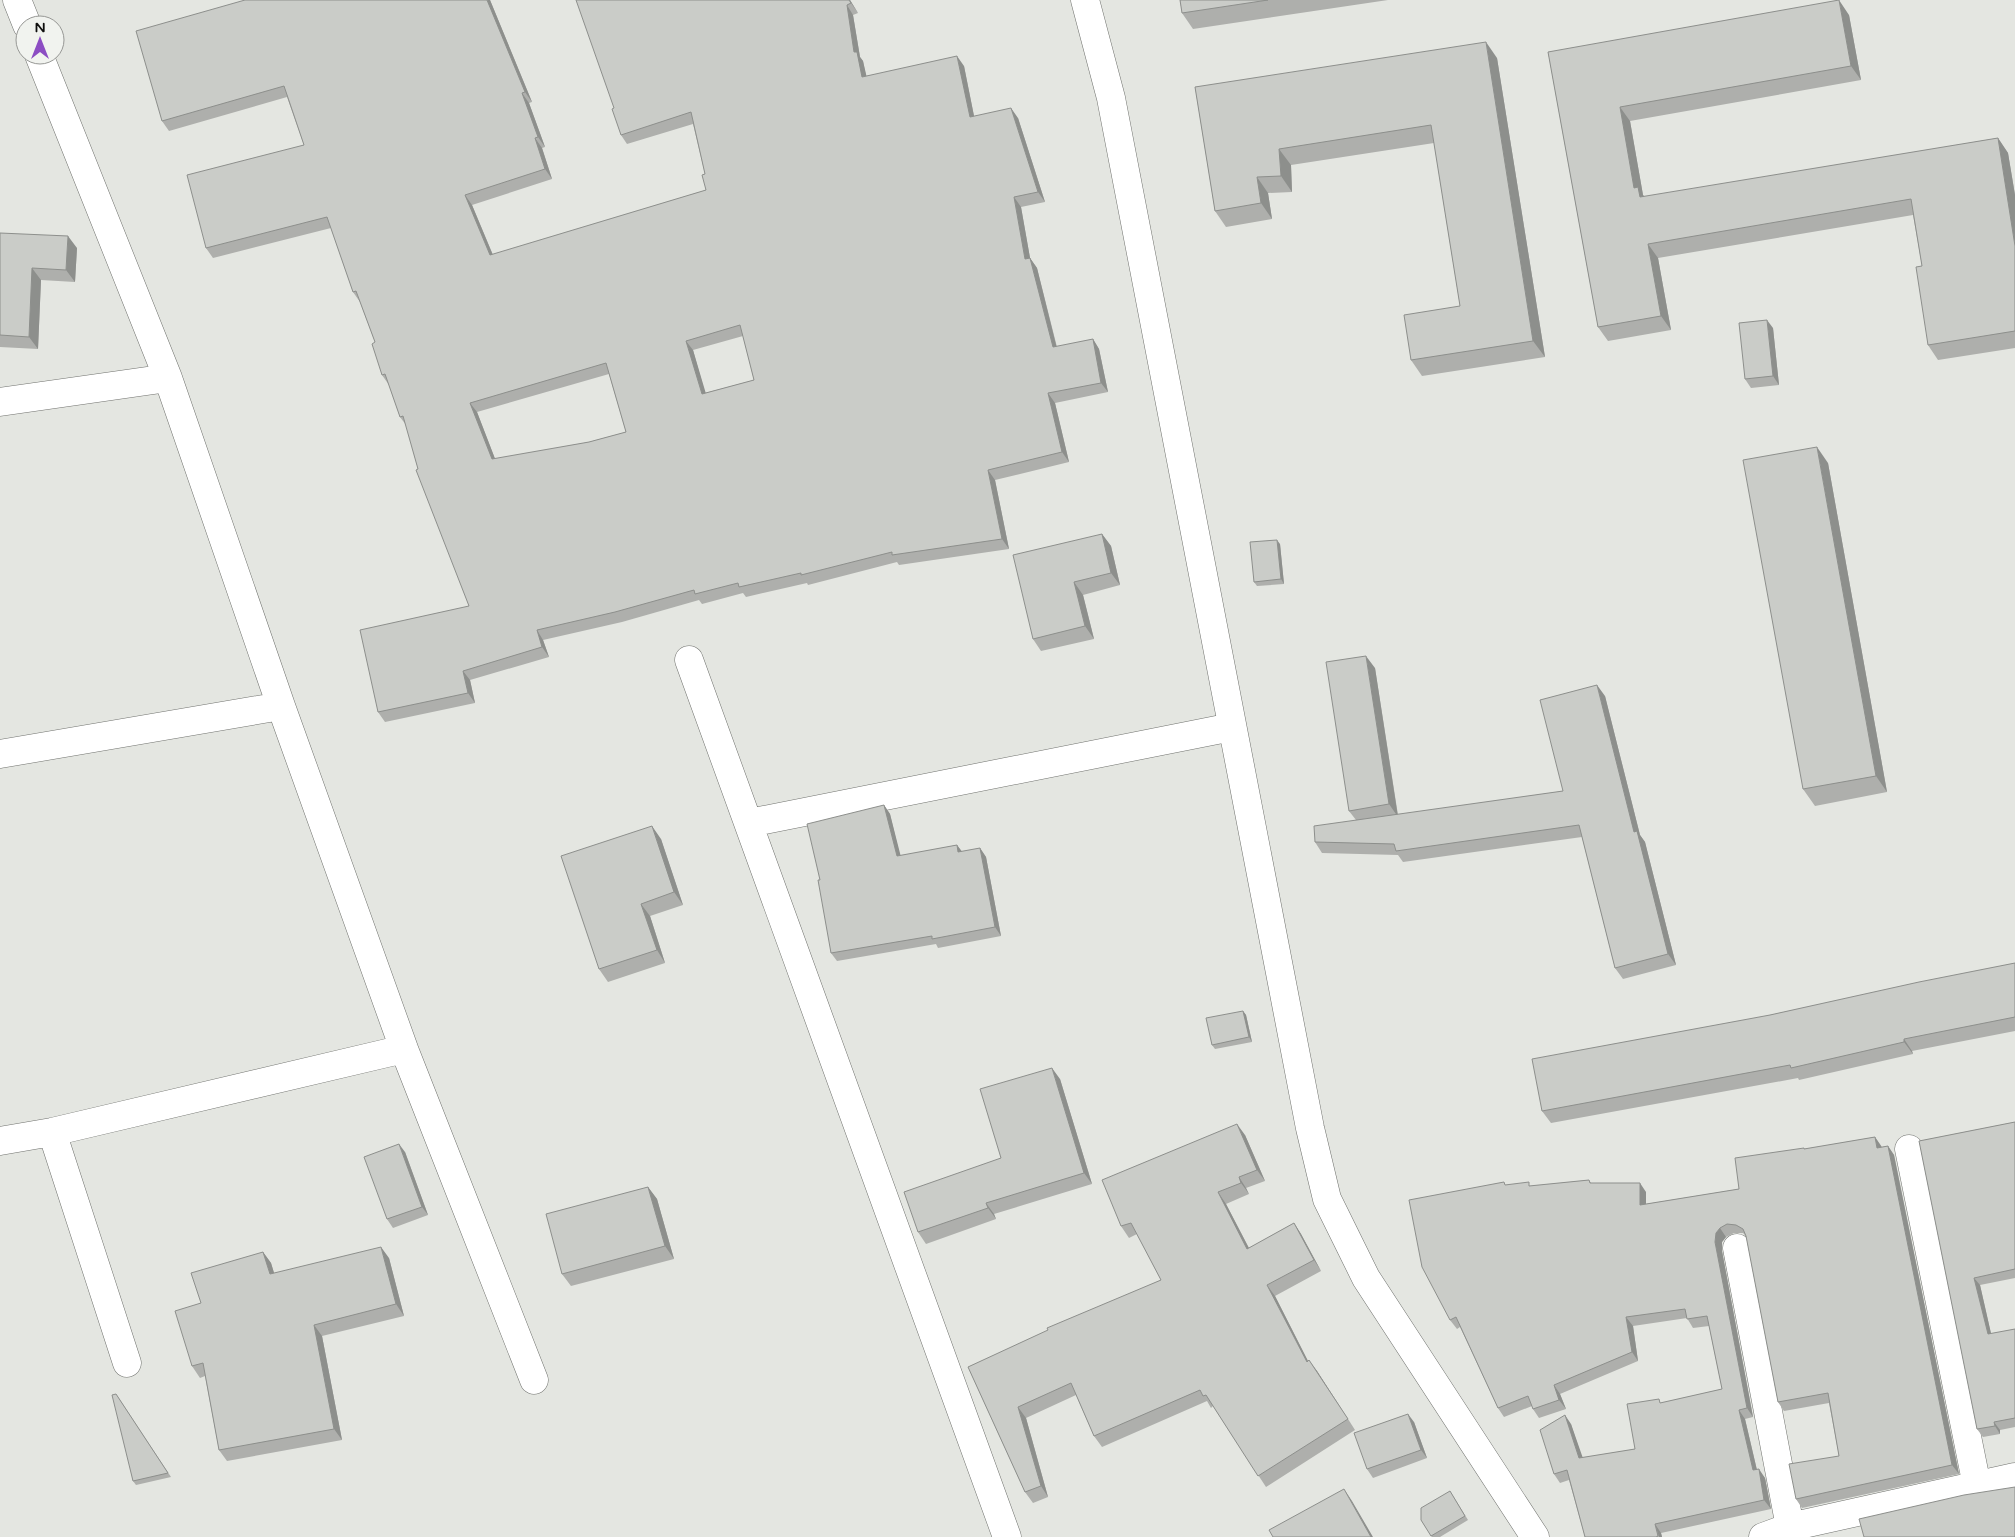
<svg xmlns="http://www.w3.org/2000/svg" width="2015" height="1537" font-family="'Varela Round',sans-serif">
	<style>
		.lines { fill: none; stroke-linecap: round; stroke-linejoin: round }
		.minor-casing { stroke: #70726e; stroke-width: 29 }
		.minor { stroke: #fff; stroke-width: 28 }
		.wall { fill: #aeafac; fill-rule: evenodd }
		.shaded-wall { fill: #8d8f8c }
		.building { fill: #caccc8; stroke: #8d8f8c; fill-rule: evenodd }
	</style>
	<rect width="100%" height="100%" fill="#e4e6e1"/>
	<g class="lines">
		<!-- minor casing -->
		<g class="minor-casing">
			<path id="minor" d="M17 0 27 25
				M1085 0 1111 98 1310 1128 1327 1199 1366 1278 1535 1537
				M39 55 168 378 281 706 404 1049 534 1380
				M0 402 168 378
				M689 660 1007 1537
				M0 754 281 706
				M749 823 1232 727
				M52 1132 127 1363
				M0 1141 52 1132 404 1049
				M1909 1149 1977 1486
				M1737 1248 1790 1527 1793 1537
				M1763 1537 1790 1527 2015 1477"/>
		</g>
		<!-- minor -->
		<use href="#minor" class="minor"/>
	</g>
	<!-- wall -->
	<path class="wall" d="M490 0 532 102 529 103 545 147 542 148 552 179 472 205 493 255 706 190 705 174 693 124 627 144 621 135 850 0 858 13 853 15 860 57 863 61 866 76 964 66 974 116 1018 118 1045 202 1021 207 1030 258 1037 268 1057 347 1093 339 1099 349 1108 392 1055 403 1069 462 995 480 1009 549 899 565 897 562 808 585 807 583 746 597 743 593 702 604 699 600 622 622 543 640 549 657 470 680 475 703 385 722 378 712 469 606 418 469 406 425 400 417 389 385 382 375 375 342 360 302 353 292 331 228 213 258 206 248 304 145 287 97 169 131 162 121ZM743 336 754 380 705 393 693 350ZM609 374 626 432 589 442 495 459 477 412Z
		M1180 0H1388L1193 29 1182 13Z
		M1849 15 1861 80 1630 121 1643 195 1645 197 1998 138 2008 153 2015 195V348L1938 360 1928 345 1922 266 1913 215 1658 258 1671 330 1608 341 1598 327 1548 52Z
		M1497 58 1545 357 1422 376 1411 360 1460 306 1434 143 1291 165 1292 192 1268 193 1272 219 1226 227 1215 211 1195 87Z
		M0 233 77 248 75 282 41 280 38 349 0 347Z
		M1773 328 1779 385 1751 388 1745 379Z
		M1828 463 1887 792 1815 806 1803 789Z
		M1102 534 1111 546 1120 585 1083 595 1094 639 1041 651 1033 639Z
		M1280 544 1284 584 1257 586 1254 582Z
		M1375 668 1398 815 1563 791 1605 696 1640 835 1645 842 1676 965 1623 979 1615 968 1582 837 1403 862 1398 855 1322 853 1315 842 1356 820 1349 811Z
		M884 805 890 814 900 856 957 845 962 852 980 848 986 857 1001 936 938 948 936 944 837 961 831 953 820 880Z
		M661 839 683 905 650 916 665 963 608 982 599 969Z
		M2015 963V1031L1912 1051 1913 1054 1799 1080 1798 1078 1551 1123 1542 1111 1770 1015Z
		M1243 1011 1246 1015 1252 1042 1215 1049 1212 1045Z
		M1060 1079 1092 1184 994 1214 996 1219 926 1244 918 1232 1001 1158Z
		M2015 1122V1278L1980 1285 1991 1334 2015 1329V1427L2000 1430V1434L1983 1437 1977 1429 1919 1141Z
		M1245 1135 1265 1181 1246 1188 1249 1194 1226 1204 1249 1248 1294 1223 1301 1234 1321 1271 1275 1296 1308 1361 1317 1371 1355 1430 1266 1487 1213 1406 1211 1408 1207 1401 1102 1447 1094 1436 1076 1395 1026 1418 1048 1497 1033 1503 1025 1492 968 1367 1161 1280 1137 1234 1129 1238 1121 1226Z
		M1875 1137 1882 1147 1888 1146 1894 1155 1959 1474 1802 1508 1796 1499 1839 1456 1829 1403 1784 1411 1778 1402 1746 1236 1743 1233H1734L1726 1237 1722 1242V1251L1753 1417 1745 1419 1757 1470 1765 1478 1771 1509 1661 1533 1662 1537H1585L1569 1480 1560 1483 1554 1474 1571 1424 1582 1458 1635 1449 1662 1403 1722 1389 1709 1326 1693 1328 1687 1318 1633 1326 1638 1361 1560 1394 1566 1409 1539 1418 1533 1409 1532 1406 1504 1417 1498 1408 1460 1327 1457 1329 1450 1320 1506 1185 1532 1186 1589 1180 1591 1183 1646 1192V1204L1739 1189 1805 1149Z
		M405 1152 428 1215 393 1228 387 1219Z
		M648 1187 657 1199 674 1259 571 1286 562 1274Z
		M263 1252 271 1263 274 1273 389 1258 404 1316 322 1336 342 1440 227 1461 219 1450 205 1376 200 1378 192 1366 201 1303Z
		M116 1394 171 1477 136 1485 133 1481Z
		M1414 1422 1427 1458 1373 1478 1367 1469Z
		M1450 1491 1468 1520 1440 1537H1432L1421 1520Z"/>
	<!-- shaded-wall -->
	<path class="shaded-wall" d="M487 0H490L532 102 525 92Z
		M849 0H850L858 13 851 3Z
		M1839 0 1849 15 1861 80 1851 66Z
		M847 5 853 15 860 57 863 61 869 87 862 77 854 52Z
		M1486 42 1497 58 1545 357 1533 341Z
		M957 56 964 66 976 126 970 117Z
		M522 93 529 103 545 147 538 137Z
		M1620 107 1630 121 1643 195 1648 202 1640 197 1634 188Z
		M1011 108 1018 118 1045 202 1038 192Z
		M535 138 542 148 552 179 545 169Z
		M1998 138 2008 153 2015 195V246Z
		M1279 149 1291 165 1292 192 1281 176Z
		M1257 177 1268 193 1272 219 1261 203Z
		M465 195 472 205 497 265 490 255Z
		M1014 197 1021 207 1032 269 1025 259Z
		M68 236 77 248 75 282 66 270Z
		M1648 244 1658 258 1671 330 1661 316Z
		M1030 258 1037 268 1059 357 1053 347Z
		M32 268 41 280 38 349 29 337Z
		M1767 320 1773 328 1779 385 1773 376Z
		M1093 339 1099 349 1108 392 1101 383Z
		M686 341 693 350 709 404 702 394Z
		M1048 393 1055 403 1069 462 1062 452Z
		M470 403 477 412 499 469 492 459Z
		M1817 447 1828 463 1887 792 1876 776Z
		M988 470 995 480 1009 549 1002 539Z
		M1102 534 1111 546 1120 585 1111 573Z
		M1277 540 1280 544 1284 584 1281 579Z
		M1074 582 1083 595 1094 639 1085 626Z
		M537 630 543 640 549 657 542 647Z
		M1366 656 1375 668 1398 817 1389 804Z
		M463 671 470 680 475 703 468 693Z
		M1597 685 1605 696 1640 835 1645 842 1676 965 1668 954 1634 832Z
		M884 805 890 814 903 865 897 856Z
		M652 826 661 839 683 905 674 892Z
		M957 845 963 853 958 852Z
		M980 848 986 857 1001 936 995 927Z
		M641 904 650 916 665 963 657 950Z
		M1243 1011 1246 1015 1252 1042 1249 1037Z
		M1904 1039 1912 1051 1913 1054 1904 1042Z
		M1052 1068 1060 1079 1092 1184 1084 1173Z
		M1237 1124 1245 1135 1265 1181 1257 1170Z
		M1875 1137 1881 1146 1883 1157 1877 1148Z
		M399 1144 405 1152 428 1215 422 1207Z
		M1888 1146 1894 1155 1959 1474 1952 1465Z
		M1239 1177 1246 1188 1249 1194 1241 1183Z
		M1640 1183 1646 1192V1214L1640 1205Z
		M648 1187 657 1199 674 1259 665 1246Z
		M1218 1192 1226 1204 1255 1260 1247 1249Z
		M986 1203 994 1214 996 1219 988 1208Z
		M1294 1223 1301 1234 1321 1271 1314 1260Z
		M1720 1228 1726 1237 1722 1242V1251L1753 1417 1747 1408 1715 1242 1716 1233Z
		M381 1247 389 1258 404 1316 396 1304Z
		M263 1252 271 1263 278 1286 270 1274Z
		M1974 1278 1980 1285 1993 1342 1988 1334Z
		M1267 1285 1275 1296 1314 1373 1307 1362Z
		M1626 1317 1633 1326 1638 1361 1632 1352Z
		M314 1325 322 1336 342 1440 334 1429Z
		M1309 1360 1317 1371 1355 1430 1348 1419Z
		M1554 1385 1560 1394 1566 1409 1559 1400Z
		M1018 1407 1026 1418 1048 1497 1041 1486Z
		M1739 1410 1745 1419 1759 1479 1753 1470Z
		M1408 1414 1414 1422 1427 1458 1421 1450Z
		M1565 1415 1571 1424 1586 1467 1579 1458Z
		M1994 1422 2000 1430V1434L1995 1426Z
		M1759 1469 1765 1478 1771 1509 1764 1500Z
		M1344 1489 1352 1501 1373 1537H1371Z
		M1655 1524 1661 1533 1662 1537H1659Z"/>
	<!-- building -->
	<path class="building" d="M245 0H487L525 92 522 93 538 137 535 138 545 169 465 195 490 255 706 190 702 175 705 174 691 112 621 135 612 109 614 108 576 0H849L851 3 847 5 854 52H857L862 77 957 56 970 117 1011 108 1038 192 1014 197 1025 259 1030 258 1053 347 1093 339 1101 383 1048 393 1062 452 988 470 1002 539 892 555V552L801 575V573L739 587 738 583 695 594 694 590 615 612 537 630 542 647 463 671 468 693 378 712 360 630 469 606 416 470 418 469 403 416 400 417 385 374 382 375 372 344 375 342 356 291 353 292 327 217 206 248 187 175 304 145 284 86 162 121 136 31ZM740 325 754 380 702 394 686 341ZM606 363 626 432 589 442 492 459 470 403Z
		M1180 0H1268L1182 13Z
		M1839 0 1851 66 1620 107 1634 188 1638 187 1640 197 1998 138 2015 246V331L1928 345 1916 267 1922 266 1911 199 1648 244 1661 316 1598 327 1548 52Z
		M1486 42 1533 341 1411 360 1404 315 1460 306 1431 125 1279 149 1281 176 1257 177 1261 203 1215 211 1195 87Z
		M0 233 68 236 66 270 32 268 29 337 0 335Z
		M1767 320 1773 376 1745 379 1739 323Z
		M1817 447 1876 776 1803 789 1743 460Z
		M1102 534 1111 573 1074 582 1085 626 1033 639 1013 555Z
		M1277 540 1281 579 1254 582 1250 542Z
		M1366 656 1389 804 1349 811 1326 662Z
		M1597 685 1634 832 1637 831 1668 954 1615 968 1579 825 1396 851 1394 844 1315 842 1314 826 1563 791 1540 700Z
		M884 805 897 856 957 845 958 852 980 848 995 927 932 939V936L831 953 818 880H820L807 824Z
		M652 826 674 892 641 904 657 950 599 969 561 856Z
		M2015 963V1017L1904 1039V1042L1791 1068 1790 1065 1542 1111 1532 1059 1770 1015 1919 982Z
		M1243 1011 1249 1037 1212 1045 1206 1018Z
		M1052 1068 1084 1173 986 1203 988 1208 918 1232 904 1192 1001 1158 980 1089Z
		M2015 1122V1269L1974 1278 1988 1334 2015 1329V1418L1994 1422 1995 1426 1977 1429 1919 1141Z
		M1237 1124 1257 1170 1239 1177 1241 1183 1218 1192 1247 1249 1294 1223 1314 1260 1267 1285 1307 1362 1309 1360 1348 1419 1258 1476 1206 1395 1203 1396 1200 1390 1094 1436 1071 1383 1018 1407 1041 1486 1025 1492 968 1367 1048 1330 1047 1328 1161 1280 1131 1223 1121 1226 1102 1180Z
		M1875 1137 1877 1148 1888 1146 1952 1465 1796 1499 1789 1464 1839 1456 1828 1393 1778 1402 1746 1236 1743 1229 1736 1225 1727 1224 1720 1228 1716 1233 1715 1242 1747 1408 1739 1410 1753 1470 1759 1469 1764 1500 1655 1524 1658 1536 1656 1537H1585L1567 1470 1554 1474 1540 1430 1565 1415 1579 1458 1635 1449 1627 1404 1659 1399 1660 1403 1722 1389 1707 1316 1687 1319 1685 1309 1626 1317 1632 1352 1554 1385 1559 1400 1533 1409 1528 1396 1498 1408 1456 1317 1450 1320 1422 1267 1409 1200 1504 1182 1505 1185 1529 1182V1186L1589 1180 1590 1183H1640V1205L1739 1189 1735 1158 1804 1148V1149Z
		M399 1144 422 1207 387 1219 364 1157Z
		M648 1187 665 1246 562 1274 546 1214Z
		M381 1247 396 1304 314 1325 334 1429 219 1450 203 1363 192 1366 175 1311 201 1303 191 1273 263 1252 270 1274Z
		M116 1394 168 1473 133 1481 112 1395Z
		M1408 1414 1421 1450 1367 1469 1354 1433Z
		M2015 1487V1537H1864L1859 1519 1964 1495Z
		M1344 1489 1371 1537H1273L1269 1530Z
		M1450 1491 1465 1516 1431 1536 1421 1520V1508Z"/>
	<!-- north arrow -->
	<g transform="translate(40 40)"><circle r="24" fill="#f1f3ef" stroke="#979895"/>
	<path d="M0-4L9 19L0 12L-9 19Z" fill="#8c4dc3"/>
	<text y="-8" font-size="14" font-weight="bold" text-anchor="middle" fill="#0f0f0e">N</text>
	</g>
</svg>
